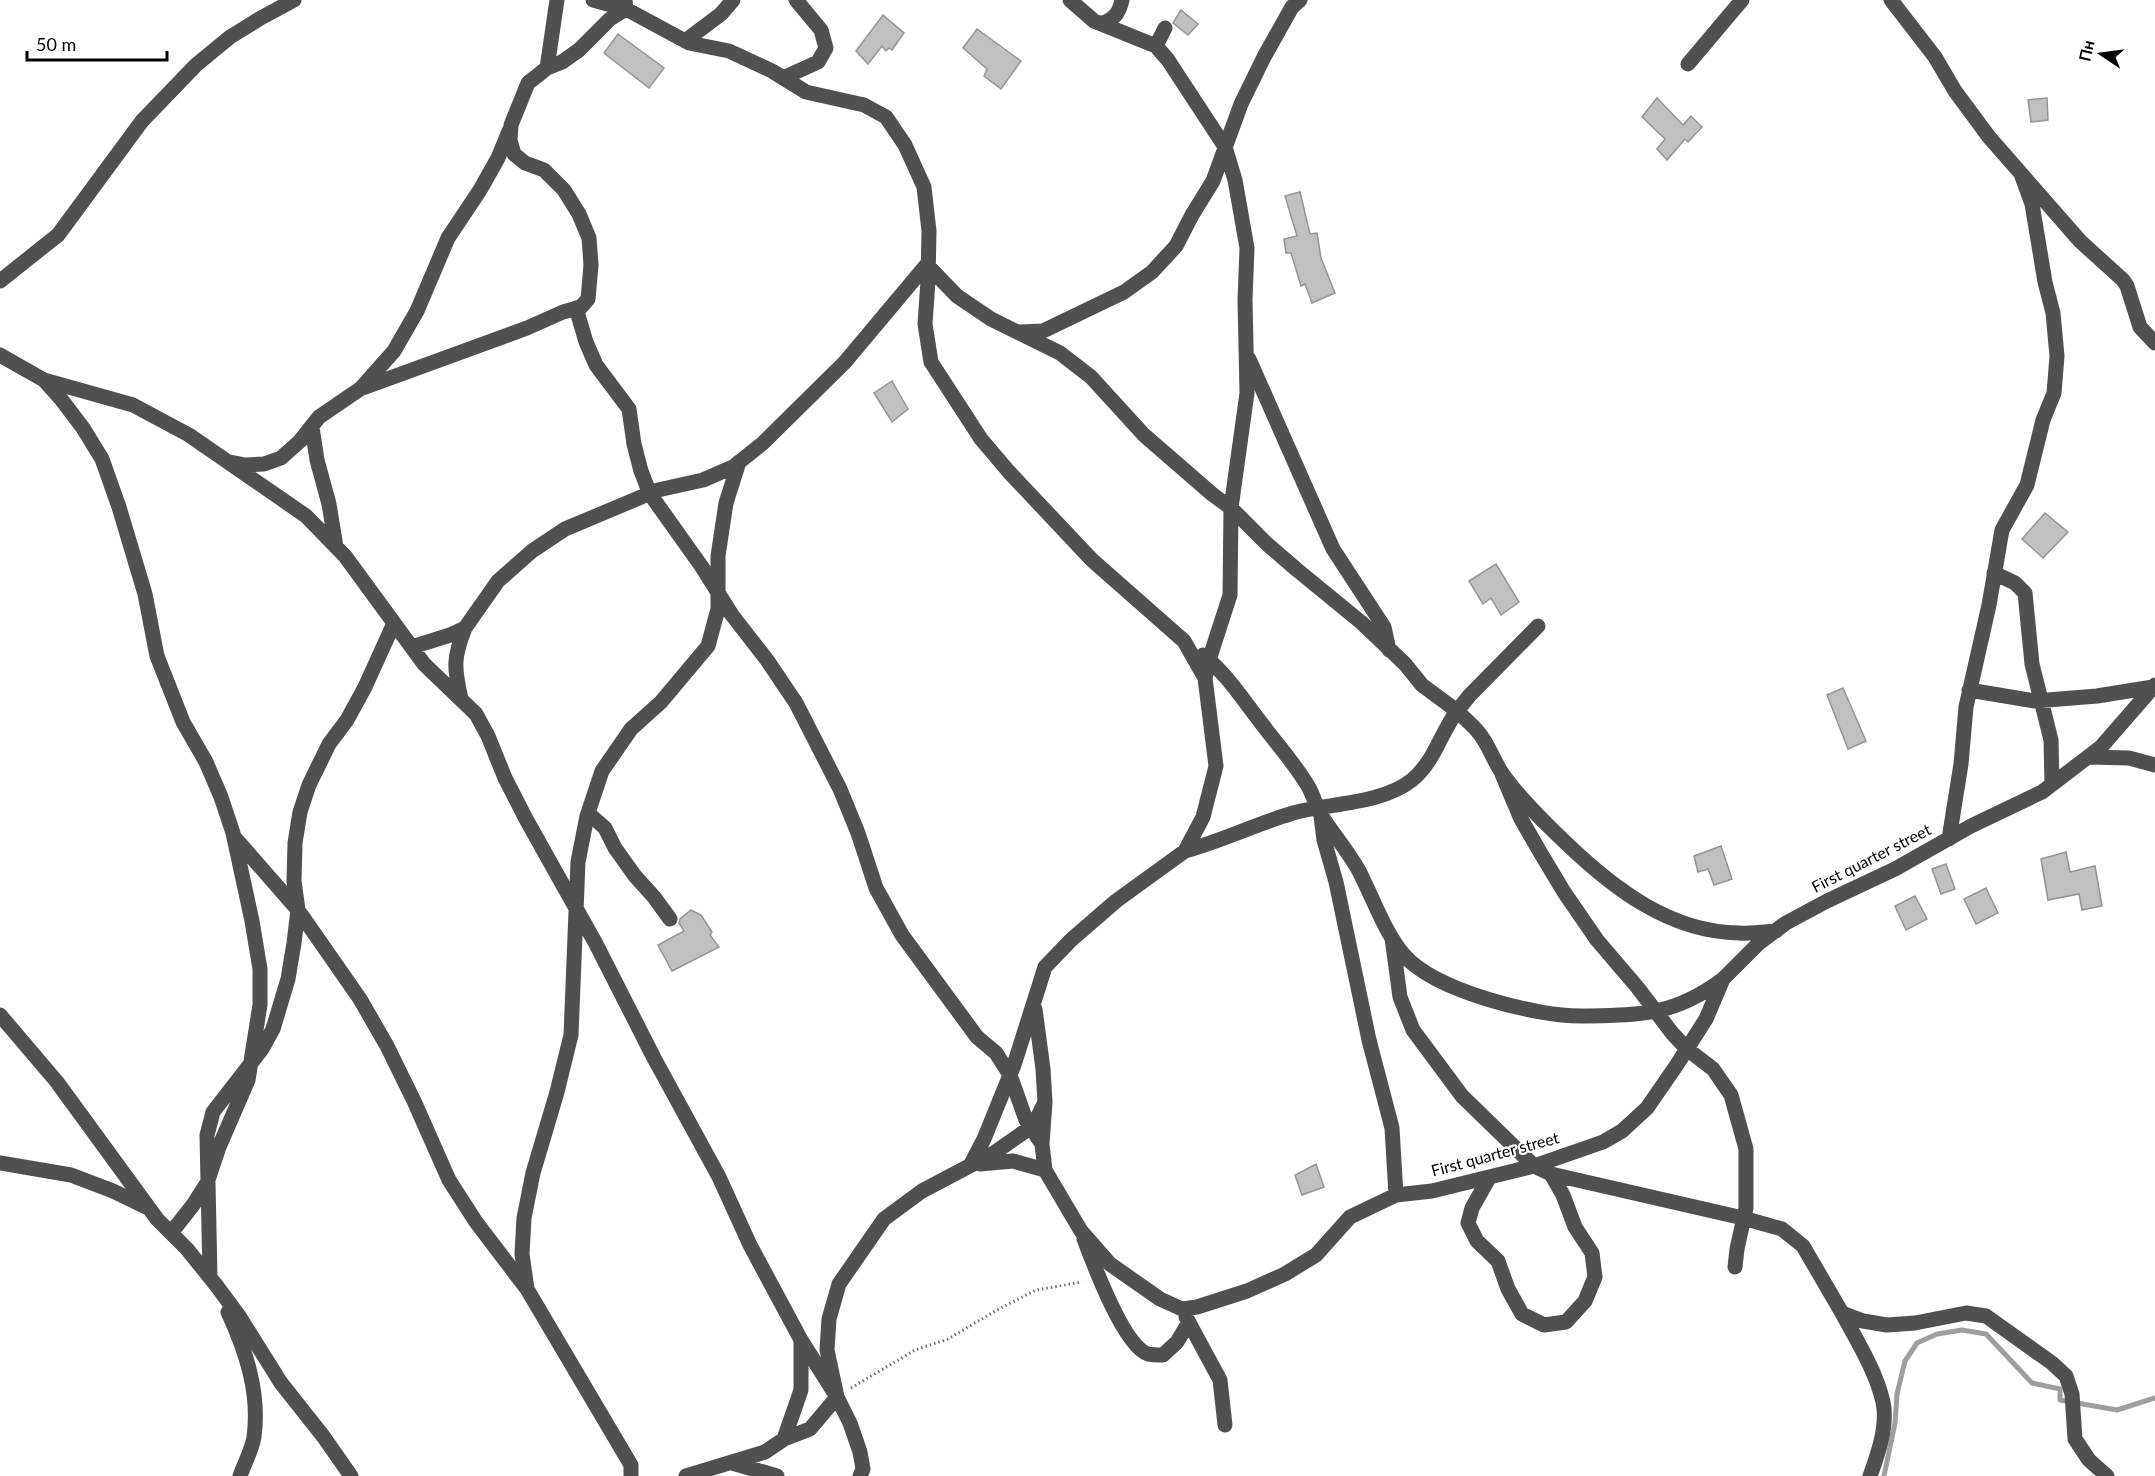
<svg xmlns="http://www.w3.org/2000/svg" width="2155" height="1476" font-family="Lato,sans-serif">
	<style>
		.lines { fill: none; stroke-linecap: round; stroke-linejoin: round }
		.stream { stroke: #9e9e9e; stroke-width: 5 }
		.building { fill: #c0c0c0; stroke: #949494; stroke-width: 1.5 }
		.path { stroke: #727272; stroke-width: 3; stroke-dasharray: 1.5 3; stroke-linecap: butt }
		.minor { stroke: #505050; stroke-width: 15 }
		.labels { text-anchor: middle; stroke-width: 4.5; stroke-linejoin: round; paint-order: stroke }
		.street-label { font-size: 16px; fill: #000; stroke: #fff }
	</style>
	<rect width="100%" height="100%" fill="#fff"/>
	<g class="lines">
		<!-- stream -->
		<path class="stream" d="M1884 1476 1895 1423 1897 1394 1905 1361 1917 1343 1937 1334 1962 1330 1986 1334 2032 1383 2060 1389V1400L2117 1410 2155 1398"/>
	</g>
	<!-- building -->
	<path class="building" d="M1181 10 1198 24 1188 35 1173 23Z
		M883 15 904 33 892 50 889 48 886 51 882 46 868 64 856 51Z
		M977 29 1021 61 1001 89 984 76 987 69 963 48Z
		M618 34 664 68 649 88 604 53Z
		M1657 98 1683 125 1691 116 1702 127 1688 142 1685 139 1667 160 1657 149 1665 139 1642 117Z
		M2047 98 2048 120 2031 122 2028 100Z
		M1300 192 1310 234 1317 233 1321 258 1335 293 1312 303 1305 284 1301 286 1291 253H1286L1284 239 1297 236 1285 196Z
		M892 381 908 409 892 422 874 393Z
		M2045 513 2068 532 2043 558 2022 539Z
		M1496 564 1519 602 1501 615 1491 598 1483 604 1469 581Z
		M1843 688 1866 741 1848 749 1827 695Z
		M1721 846 1732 879 1714 885 1708 869 1698 872 1694 856Z
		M2066 852 2070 872 2095 866 2102 906 2082 910 2079 894 2048 900 2041 859Z
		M1946 864 1955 889 1941 894 1932 869Z
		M1986 888 1998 913 1976 924 1964 899Z
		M1915 896 1927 919 1906 930 1895 906Z
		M691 910 701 915 712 932 710 935 719 947 672 971 658 945 684 931 679 923 680 919Z
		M1316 1164 1324 1187 1302 1195 1295 1175Z"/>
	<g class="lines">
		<!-- path -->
		<path class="path" d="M851 1388 915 1350 948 1339 997 1310 1036 1290 1082 1282"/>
		<!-- minor -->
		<path class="minor" d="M593 0 626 9
			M625 0 626 9 689 43 729 51 772 71 806 92 864 105 886 117 905 145 924 187 929 231 928 281 925 324 931 362 981 439 1009 472 1092 560 1184 641 1205 678 1216 766 1203 817 1185 851 1116 901 1071 940 1045 967 1014 1065 984 1139 971 1164
			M1070 0 1094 21 1156 46 1168 60 1225 147 1235 180 1247 248 1245 300 1247 393 1231 508 1230 595 1209 660 1205 678
			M1891 0 1935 57 1955 91 1989 137 2080 241 2123 280 2127 286 2140 327 2155 343
			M1101 24C1114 19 1119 14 1122 0
			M685 41 721 14 733 0
			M1156 46 1165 28
			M1688 64 1742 0
			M547 68 557 0
			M783 78 818 62 826 48 821 30 796 0
			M929 267 957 296 991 319 1060 353 1091 377 1144 435 1212 494 1231 508 1267 544 1296 569 1362 623 1405 664 1422 685 1457 711C1440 734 1435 761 1412 780 1382 804 1330 803 1293 813 1256 824 1222 841 1185 851
			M0 281 58 235 142 121 196 65 230 37 259 19 294 0
			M576 308 586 342 596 365 629 409 634 444 641 471 650 494 702 567 732 615 767 660 796 703 840 789 858 833 876 888 902 935 977 1037 996 1053 1010 1075 1026 1120 1042 1144
			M1020 332 1043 331 1124 292 1152 272 1176 246 1192 215 1213 181 1241 104 1264 57 1292 7 1300 0
			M0 355 44 380 61 399 83 428 102 459 119 507 145 594 157 656 183 722 206 762 221 797 233 833 252 921 260 969V1005L248 1080 219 1147 207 1183 193 1205 171 1233
			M1249 359 1333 549 1384 627 1389 650
			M44 380 133 405 189 435 306 516 345 556 394 623 365 687 347 720 329 744 309 785 300 812 295 843 294 881 298 910 294 943 288 979 273 1029 262 1049 213 1112 207 1135 210 1277
			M362 387 394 351 417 311 448 238 480 190 498 158 509 131
			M312 427 317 460 329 504 336 547
			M230 462 245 465 264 464 281 458 300 441 319 417 360 389 527 328 563 312 581 307 588 299 591 265 589 238 579 214 564 190 544 170 525 163 514 154 510 140 511 125 528 83 547 68 562 62 579 50 610 19 626 9
			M1994 573 2015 583 2025 593 2032 664 2051 740 2052 784
			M394 623 424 664 476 714 488 736 505 778 526 819 596 944 654 1058 719 1177 750 1245 801 1340 837 1397 850 1423 860 1452 863 1469 860 1476
			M1538 626 1470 695 1457 711C1464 718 1473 725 1479 733 1489 745 1493 760 1502 773 1518 797 1545 823 1566 843 1614 889 1670 932 1739 933 1751 934 1764 932 1776 931
			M412 647 450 635 465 628 498 581 532 551 565 529 658 490 703 480 733 467 763 443 845 362 928 263
			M1203 655C1227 674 1243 700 1262 724 1277 744 1295 764 1308 786 1313 795 1316 805 1321 815 1333 834 1348 851 1359 871 1373 898 1385 933 1404 955 1435 991 1535 1016 1581 1016 1640 1015 1674 1016 1723 979
			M1969 690 2035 701 2097 696 2153 687
			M461 699C454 668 453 658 465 628
			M2088 757 2129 758 2155 765
			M1502 774 1521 819 1540 852 1564 892 1597 940 1638 988 1672 1033 1687 1049 1713 1069 1731 1095 1746 1149V1208L1737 1249 1735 1267
			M588 813 605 828 615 848 635 876 654 897 670 919
			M1321 816 1324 840 1336 882 1369 1040 1392 1128 1396 1195
			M235 838 298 910 360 999 387 1046 414 1101 449 1180 476 1222 527 1289 631 1465V1476
			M1949 839 1961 764 1966 707 1989 605 2002 530 2027 485 2043 420 2054 393 2057 356 2053 313 2045 282 2032 204 2021 174
			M1392 938 1400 997 1413 1030 1462 1096 1534 1166 1551 1174 1743 1218 1782 1229 1803 1246 1842 1313 1863 1321 1887 1325 1915 1323 1966 1313 1986 1316 2052 1363 2066 1376 2072 1394 2075 1439 2089 1460 2107 1476
			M0 1015 57 1082 157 1219 187 1249 216 1285 239 1316 281 1383 323 1436 351 1476
			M1045 1102 1042 1144 1045 1170 1081 1231 1110 1264 1160 1299 1182 1309 1197 1307 1247 1291 1285 1274 1316 1255 1350 1217 1396 1195 1432 1191 1534 1166 1603 1142 1622 1131 1647 1108 1676 1066 1706 1019 1723 979 1759 943 1786 923 1827 901 1895 869 1971 826 2042 792 2101 747 2155 685
			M0 1163 71 1175 113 1191 146 1207
			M980 1164 1013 1161 1045 1170
			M1489 1178 1472 1208 1468 1223 1477 1241 1498 1261 1508 1289 1522 1314 1544 1325 1566 1322 1585 1301 1595 1277 1592 1253 1575 1227 1563 1195 1551 1174
			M1084 1239C1093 1263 1124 1346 1148 1354 1152 1355 1158 1355 1163 1355L1177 1342 1189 1322
			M527 1289 522 1254 524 1218 533 1173 557 1092 571 1035 578 862 587 816 602 771 631 729 661 702 708 646 718 609V556L726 503 739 462
			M228 1312C246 1351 260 1393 254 1437 252 1450 244 1464 240 1476
			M1842 1313C1857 1341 1876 1371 1883 1402 1888 1426 1878 1454 1870 1476
			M1186 1317 1220 1380 1225 1425
			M784 1439 801 1390V1340
			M732 1463 777 1476
			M686 1476 765 1452 784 1439 810 1429 837 1397 827 1350 829 1319 839 1284 884 1219 922 1191 994 1153 1031 1127 1037 1118 1045 1102 1043 1069 1035 1009"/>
	</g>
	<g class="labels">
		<!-- street labels -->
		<g class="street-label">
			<text transform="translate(1871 858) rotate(-27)" y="6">First quarter street</text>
			<text transform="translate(1495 1154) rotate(-15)" y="6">First quarter street</text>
		</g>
	</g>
	<!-- north arrow -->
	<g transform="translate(2101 54) rotate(283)" stroke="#ffffff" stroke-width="4.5" paint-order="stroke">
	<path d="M0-4.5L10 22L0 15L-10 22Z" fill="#000000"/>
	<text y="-9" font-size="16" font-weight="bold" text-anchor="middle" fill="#000000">Пн</text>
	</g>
	<!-- scale -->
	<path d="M27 51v9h140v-9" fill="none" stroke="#000000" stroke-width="3"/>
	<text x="36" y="51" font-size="18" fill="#000000" stroke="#ffffff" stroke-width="4.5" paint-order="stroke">50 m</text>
</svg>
